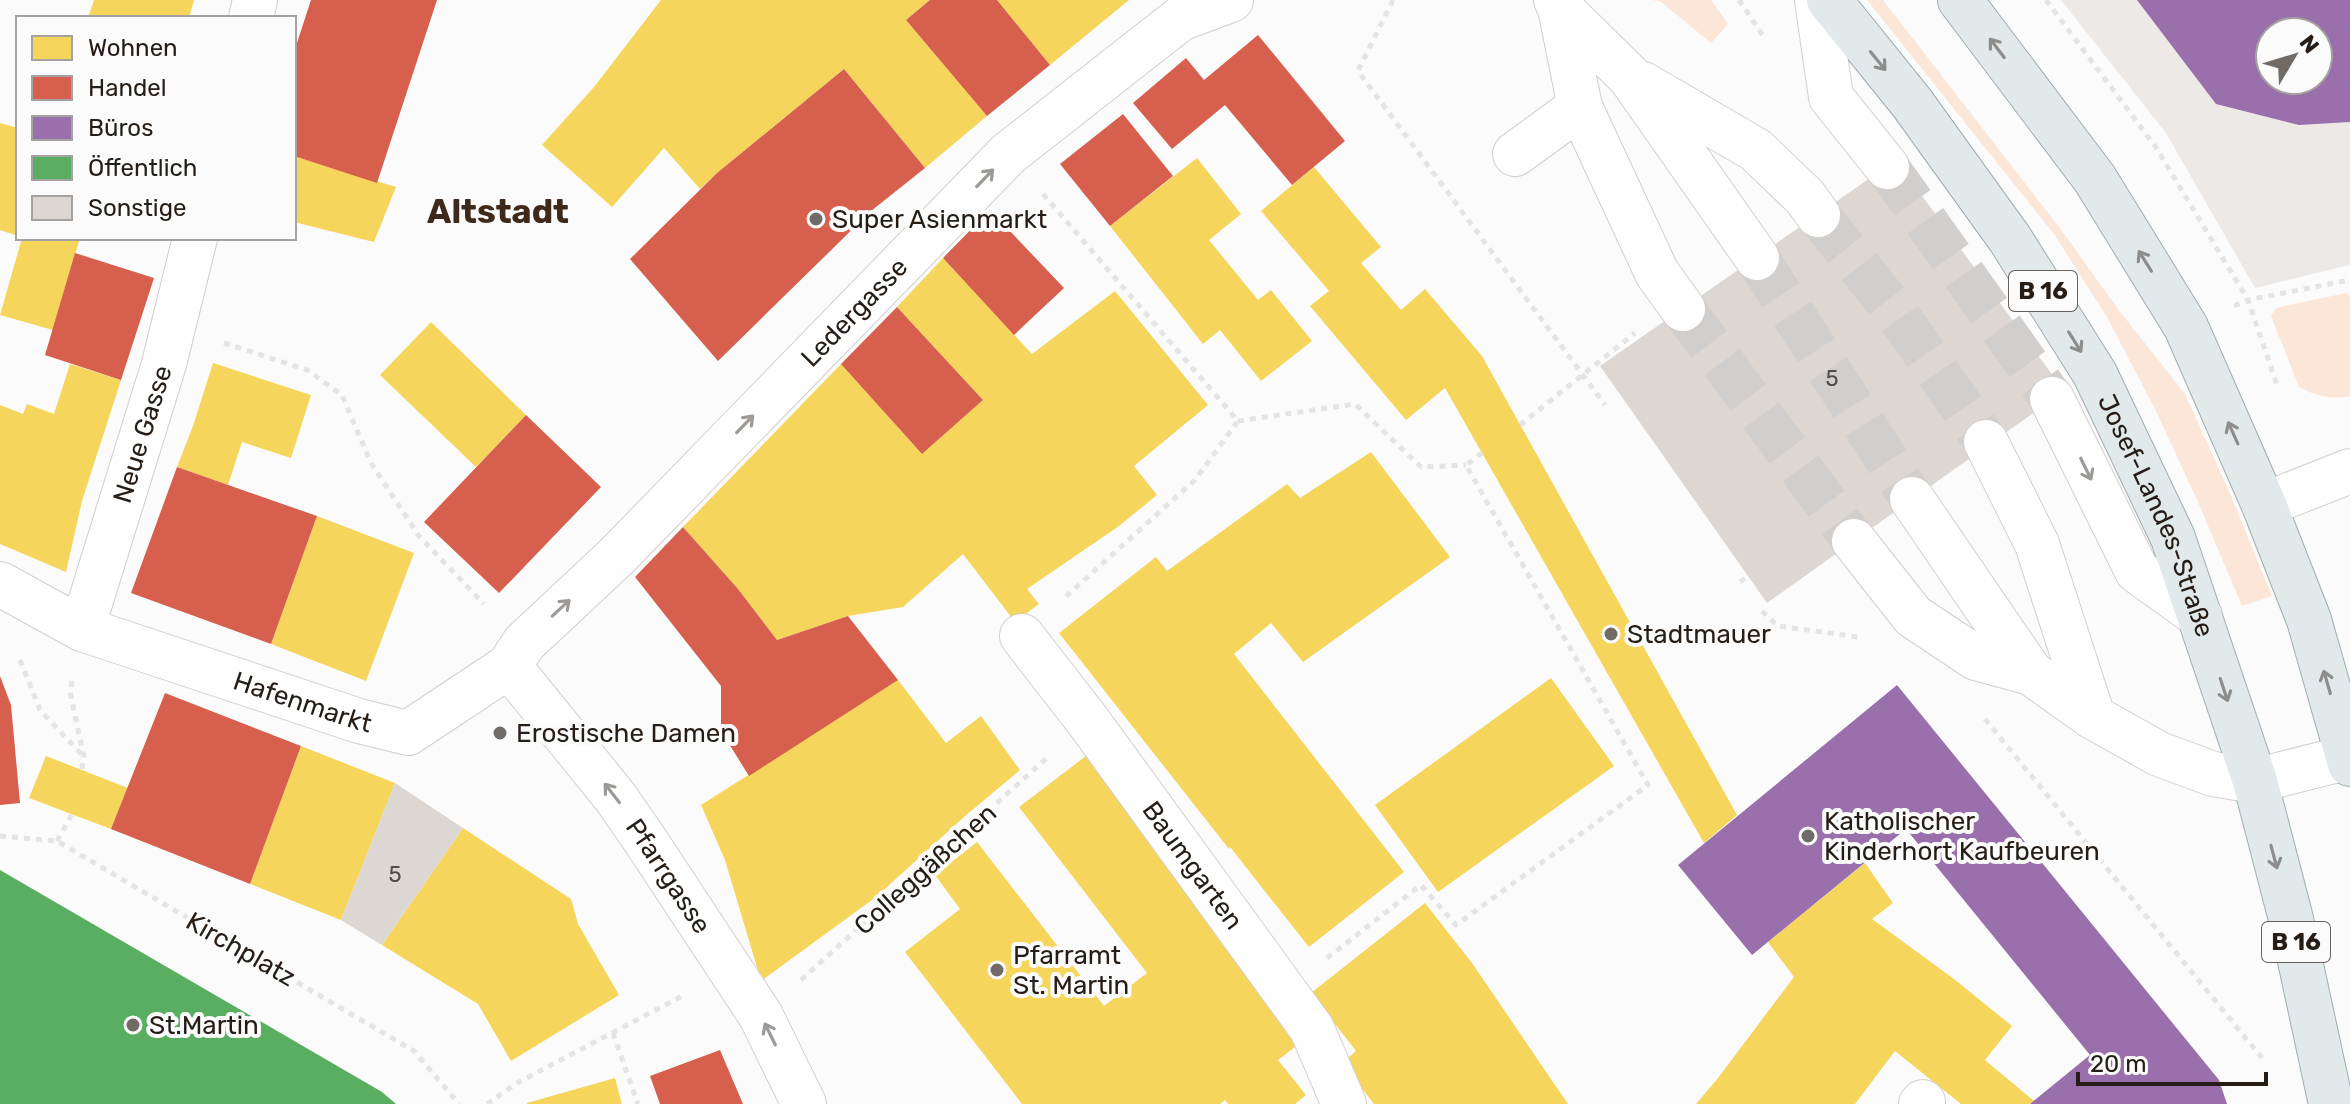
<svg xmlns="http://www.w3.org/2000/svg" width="2350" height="1104" font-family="Rubik,sans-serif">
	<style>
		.built { fill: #ede9e7; fill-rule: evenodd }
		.green { fill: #fbe6d8 }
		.homes { fill: #f6d55c }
		.shops { fill: #d6604d }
		.offices { fill: #9970ab; fill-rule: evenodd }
		.public { fill: #5aae61 }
		.building { fill: #dcd7d3 }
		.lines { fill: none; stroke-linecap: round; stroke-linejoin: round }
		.minor-tunnel { stroke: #d1cfcd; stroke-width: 44; stroke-dasharray: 44 22; stroke-linecap: butt }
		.minor-casing { stroke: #d3cecb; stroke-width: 46 }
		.major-casing { stroke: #9facaf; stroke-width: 46 }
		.path { stroke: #e4e4e4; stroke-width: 5; stroke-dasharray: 6 6; stroke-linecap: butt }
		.minor { stroke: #fefefe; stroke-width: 44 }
		.major { stroke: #e1e9eb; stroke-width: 44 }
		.oneway { stroke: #8d8d8c }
		.oneway2 { stroke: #9d9996 }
		.poi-dot { fill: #716b67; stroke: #fbfbfb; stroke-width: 3 }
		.labels { text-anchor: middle; stroke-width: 8; stroke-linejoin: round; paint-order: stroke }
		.number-label { font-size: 22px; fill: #544c46 }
		.shield { fill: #fbfbfb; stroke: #67605b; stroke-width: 2 }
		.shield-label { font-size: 24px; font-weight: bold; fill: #271d17 }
		.poi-label { font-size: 26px; fill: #271d17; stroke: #fbfbfb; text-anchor: start }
		.street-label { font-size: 26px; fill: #271d17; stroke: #fbfbfb }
		.district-label { font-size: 34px; font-weight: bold; fill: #3e291b; stroke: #fbfbfb }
	</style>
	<rect width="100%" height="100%" fill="#fbfbfb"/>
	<!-- built -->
	<path class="built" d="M2061 0H2350V265L2255 288 2166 133ZM2270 32H2318V80H2270Z"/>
	<!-- green -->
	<path class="green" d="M1651 0H1711L1728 24 1711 43 1660 1Z
		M1867 0H1883L2062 231 2118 309 2185 394 2229 491 2272 596 2242 606 2198 502 2155 409 2107 317 2054 234Z
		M2346 293 2350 297V396C2331 400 2316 396 2299 387L2271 316 2276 308Z"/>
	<!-- homes -->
	<path class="homes" d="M94 0H194L189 18H88Z
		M661 0H930L906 20 987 116 925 168 844 69 717 173 700 189 664 148 612 207 542 145 594 87Z
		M997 0H1129L1050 65Z
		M0 123 18 128V236L0 230Z
		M294 156 396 187 374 242 294 222Z
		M1197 158 1241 214 1209 240 1258 300 1271 290 1312 341 1261 381 1220 330 1203 344 1110 226Z
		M1314 167 1381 247 1361 263 1401 310 1425 289 1482 356 1737 815 1704 843 1445 388 1406 420 1310 306 1329 291 1261 211Z
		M22 238H80L53 330 0 315Z
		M943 258 1032 354 1115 291 1208 405 1134 466 1157 495 1119 526 1027 589 1039 604 1015 622 963 554 903 607 848 616 777 640 738 589 683 527 841 364 922 454 983 400 897 307Z
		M431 322 526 415 476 467 380 375Z
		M213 363 311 395 291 458 242 442 228 485 177 467 193 426Z
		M70 364 121 380 82 501 66 572 0 544V405L23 414 27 404 54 414Z
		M1371 452 1450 557 1303 662 1271 623 1234 654 1404 872 1309 947 1230 847 1229 849 1059 633 1156 557 1167 571 1287 484 1300 498Z
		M317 516 414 553 366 681 271 644Z
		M1551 678 1614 766 1438 892 1375 805Z
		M898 680 946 743 981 716 1020 770 964 817 876 897 761 981 725 860 701 805Z
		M301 746 395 783 341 920 250 884Z
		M46 756 128 788 111 829 29 798Z
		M1086 756 1304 1040 1278 1060 1306 1095 1295 1104H1228L1225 1100 1220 1104H1022L905 952 960 909 935 875 977 842 1104 1006 1147 973 1019 807Z
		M463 828 571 899 578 924 619 995 511 1061 478 1004 382 945Z
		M1865 863 1893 903 1872 919 1954 979 2012 1026 1985 1060 2034 1101 2030 1104H1961L1895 1051 1855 1104H1696L1718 1078 1794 977 1768 942Z
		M1425 903 1472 963 1568 1104H1374L1342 1063 1356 1051 1311 993Z
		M615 1078 622 1104H527V1103Z"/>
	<!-- shops -->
	<path class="shops" d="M311 0H437L377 183 294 156V52Z
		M930 0H997L1050 65 987 116 906 20Z
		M1258 35 1345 141 1292 185 1225 105 1172 149 1133 103 1186 58 1204 80Z
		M844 69 925 168 871 211 718 361 630 259 717 173Z
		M1123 114 1173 176 1110 226 1060 164Z
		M990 210 1064 288 1014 335 943 258Z
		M75 253 154 278 121 380 45 355Z
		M897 307 983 400 922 454 841 364Z
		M526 415 601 487 499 593 424 522Z
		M177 467 317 516 271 644 131 593Z
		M683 527 738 589 777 640 848 616 898 680 749 776 721 731V686L635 577Z
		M0 676 11 705 20 803 0 805Z
		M165 693 301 746 250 884 111 829Z
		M720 1050 743 1104H660L650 1076Z"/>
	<!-- offices -->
	<path class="offices" d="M2137 0H2350V122L2299 125 2216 104ZM2270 32H2318V80H2270Z
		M1897 685 2219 1080 2227 1104H2030L2090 1055 1906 829 1752 955 1678 865Z"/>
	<!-- public -->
	<path class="public" d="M0 870 382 1092 396 1104H0Z"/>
	<!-- building -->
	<path class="building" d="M1896 160 2064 391 1767 603 1600 366Z
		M395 783 463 828 382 945 341 920Z"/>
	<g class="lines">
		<!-- minor-tunnel -->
		<path class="minor-tunnel" d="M1887 167 2052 399
			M1818 215 1900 318 1986 442
			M1757 258 1912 499
			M1683 309 1854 541"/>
		<!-- minor casing -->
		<g class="minor-casing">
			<g id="minor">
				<path d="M1556 0 1560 8 1580 107 1657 273 1683 309"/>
				<path d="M1817 0 1831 97 1887 167"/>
				<path d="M1560 8 1630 77 1757 258"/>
				<path d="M251 18 255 0"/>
				<path d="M1643 84 1756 150 1805 197 1818 215"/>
				<path d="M1515 154 1580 107"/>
				<path d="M2052 399 2137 571 2200 616"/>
				<path d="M1986 442 2037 544 2093 717"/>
				<path d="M1912 499 2031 673"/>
				<path d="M2264 505 2350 471"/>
				<path d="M1854 541 1913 616 1976 658 2031 673 2093 717 2159 754 2213 774 2255 781 2349 757"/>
				<path id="s1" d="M0 584 82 629 359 721 408 733 509 666 524 643 617 556 1008 154 1180 19 1231 0"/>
				<path id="s2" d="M82 629 164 364 195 238"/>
				<path id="s3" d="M1022 636 1088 721 1312 1029 1344 1104"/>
				<path id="s4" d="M509 666 616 798 647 843 761 1016 804 1104"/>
				<path d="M1921 1104 1923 1102"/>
			</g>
		</g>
		<!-- major casing -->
		<g class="major-casing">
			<g id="major">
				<path id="s5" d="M1829 0 1912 103 2010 239 2095 374 2173 538 2255 781 2291 919 2331 1104"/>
				<path d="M1960 0 2095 179 2186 327 2264 505 2309 620 2350 764"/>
			</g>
		</g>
		<!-- path -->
		<path class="path" d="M1393 0 1358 71 1605 405
			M1739 0 1765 39
			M2046 0 2155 146 2248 300 2278 388
			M1043 194 1238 421 1195 480 1063 599
			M2234 306 2248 300 2350 280
			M224 343 307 370 342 395 371 463 419 536 484 604
			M1238 421 1355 404 1421 467 1466 465
			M1520 425 1635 333
			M1740 582 1747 577
			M1762 611 1778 626 1858 637
			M20 660 40 710 84 757
			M72 681 70 692 84 757 82 769
			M1985 719 2262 1058
			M0 836 57 841 414 1051 459 1104
			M57 841 72 814
			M1327 958 1421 885 1456 925 1648 785 1466 465 1482 453
			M801 980 1049 756
			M613 1033 638 1104
			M487 1104 517 1083 684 995"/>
		<!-- minor -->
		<use href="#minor" class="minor"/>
		<!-- major -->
		<use href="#major" class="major"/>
	</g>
	<!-- one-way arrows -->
	<defs><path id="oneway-shaft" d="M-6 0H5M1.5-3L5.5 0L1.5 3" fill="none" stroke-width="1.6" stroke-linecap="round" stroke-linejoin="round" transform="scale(2)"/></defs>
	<g class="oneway">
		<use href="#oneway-shaft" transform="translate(1997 48) rotate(-127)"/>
		<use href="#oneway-shaft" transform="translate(1878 61) rotate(51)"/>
		<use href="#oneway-shaft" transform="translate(2145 261) rotate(-122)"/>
		<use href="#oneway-shaft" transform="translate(2075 342) rotate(58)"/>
		<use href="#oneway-shaft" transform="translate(2233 433) rotate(-114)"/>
		<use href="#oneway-shaft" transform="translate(2327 682) rotate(-106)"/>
		<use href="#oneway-shaft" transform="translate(2224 690) rotate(72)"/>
		<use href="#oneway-shaft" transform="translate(2274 857) rotate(75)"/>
	</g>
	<g class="oneway2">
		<use href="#oneway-shaft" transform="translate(985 178) rotate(-46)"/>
		<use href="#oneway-shaft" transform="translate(745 424) rotate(-46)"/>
		<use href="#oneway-shaft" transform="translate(2086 469) rotate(64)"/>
		<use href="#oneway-shaft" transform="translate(561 608) rotate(-43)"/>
		<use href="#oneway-shaft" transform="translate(612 793) rotate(-128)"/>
		<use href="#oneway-shaft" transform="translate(770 1034) rotate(-116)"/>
	</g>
	<!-- markers -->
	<g class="poi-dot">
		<circle cx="816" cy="219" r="8"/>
		<circle cx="1611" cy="634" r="8"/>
		<circle cx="500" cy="733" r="8"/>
		<circle cx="1808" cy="836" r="8"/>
		<circle cx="997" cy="970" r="8"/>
		<circle cx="133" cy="1025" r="8"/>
	</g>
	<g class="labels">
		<!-- number labels -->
		<g class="number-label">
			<text x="1832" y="386">5</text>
			<text x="395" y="882">5</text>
		</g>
		<!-- shield labels -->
		<g class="shield">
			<rect x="2009" y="271" width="68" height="40" rx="6"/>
			<rect x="2262" y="922" width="68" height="40" rx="6"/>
		</g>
		<g class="shield-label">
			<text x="2043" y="299">B 16</text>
			<text x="2296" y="950">B 16</text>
		</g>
		<!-- poi labels -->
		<g class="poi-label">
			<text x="832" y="228">Super Asienmarkt</text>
			<text x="1627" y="643">Stadtmauer</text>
			<text x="516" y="742">Erostische Damen</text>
			<text x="1824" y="830">Katholischer<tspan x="1824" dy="30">Kinderhort Kaufbeuren</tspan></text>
			<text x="1013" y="964">Pfarramt<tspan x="1013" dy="30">St. Martin</tspan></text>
			<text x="149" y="1034">St.Martin</text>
		</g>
		<!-- street labels -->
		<g class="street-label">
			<text dy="9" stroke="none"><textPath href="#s1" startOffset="1052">Ledergasse</textPath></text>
			<text dy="9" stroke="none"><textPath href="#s2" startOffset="204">Neue Gasse</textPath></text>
			<text dy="9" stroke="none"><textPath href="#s5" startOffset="614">Josef-Landes-Straße</textPath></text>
			<text dy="9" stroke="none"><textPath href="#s1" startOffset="326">Hafenmarkt</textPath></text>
			<text dy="9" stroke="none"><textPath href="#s3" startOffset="286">Baumgarten</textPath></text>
			<text transform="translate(925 869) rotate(-42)" y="9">Colleggäßchen</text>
			<text dy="9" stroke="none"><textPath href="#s4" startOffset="264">Pfarrgasse</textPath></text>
			<text transform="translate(241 949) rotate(30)" y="9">Kirchplatz</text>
		</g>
		<!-- district labels -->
		<g class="district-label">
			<text x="498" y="223">Altstadt</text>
		</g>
	</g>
	<!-- legend -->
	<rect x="16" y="16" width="280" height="224" fill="#fbfbfb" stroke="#a6a2a0" stroke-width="2"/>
	<rect x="32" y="36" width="40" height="24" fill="#f6d55c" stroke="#a6a2a0" stroke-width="2"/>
	<text x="88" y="56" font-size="24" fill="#271d17">Wohnen</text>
	<rect x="32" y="76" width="40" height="24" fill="#d6604d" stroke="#a6a2a0" stroke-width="2"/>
	<text x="88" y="96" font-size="24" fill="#271d17">Handel</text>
	<rect x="32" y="116" width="40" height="24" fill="#9970ab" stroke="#a6a2a0" stroke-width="2"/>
	<text x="88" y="136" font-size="24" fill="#271d17">Büros</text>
	<rect x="32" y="156" width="40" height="24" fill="#5aae61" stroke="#a6a2a0" stroke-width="2"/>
	<text x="88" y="176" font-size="24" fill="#271d17">Öffentlich</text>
	<rect x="32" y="196" width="40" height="24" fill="#dcd7d3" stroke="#a6a2a0" stroke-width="2"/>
	<text x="88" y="216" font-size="24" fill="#271d17">Sonstige</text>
	<!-- north arrow -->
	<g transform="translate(2294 56) rotate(52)"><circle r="38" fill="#fbfbfb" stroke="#a6a2a0" stroke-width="2"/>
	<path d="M0-6L14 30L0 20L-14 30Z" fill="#716b67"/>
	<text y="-12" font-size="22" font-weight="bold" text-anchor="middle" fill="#271d17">N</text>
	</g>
	<!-- scale -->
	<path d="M2078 1072v12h188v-12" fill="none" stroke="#271d17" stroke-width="4"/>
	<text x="2090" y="1072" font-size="24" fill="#271d17" stroke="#fbfbfb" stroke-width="6" paint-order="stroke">20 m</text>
</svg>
